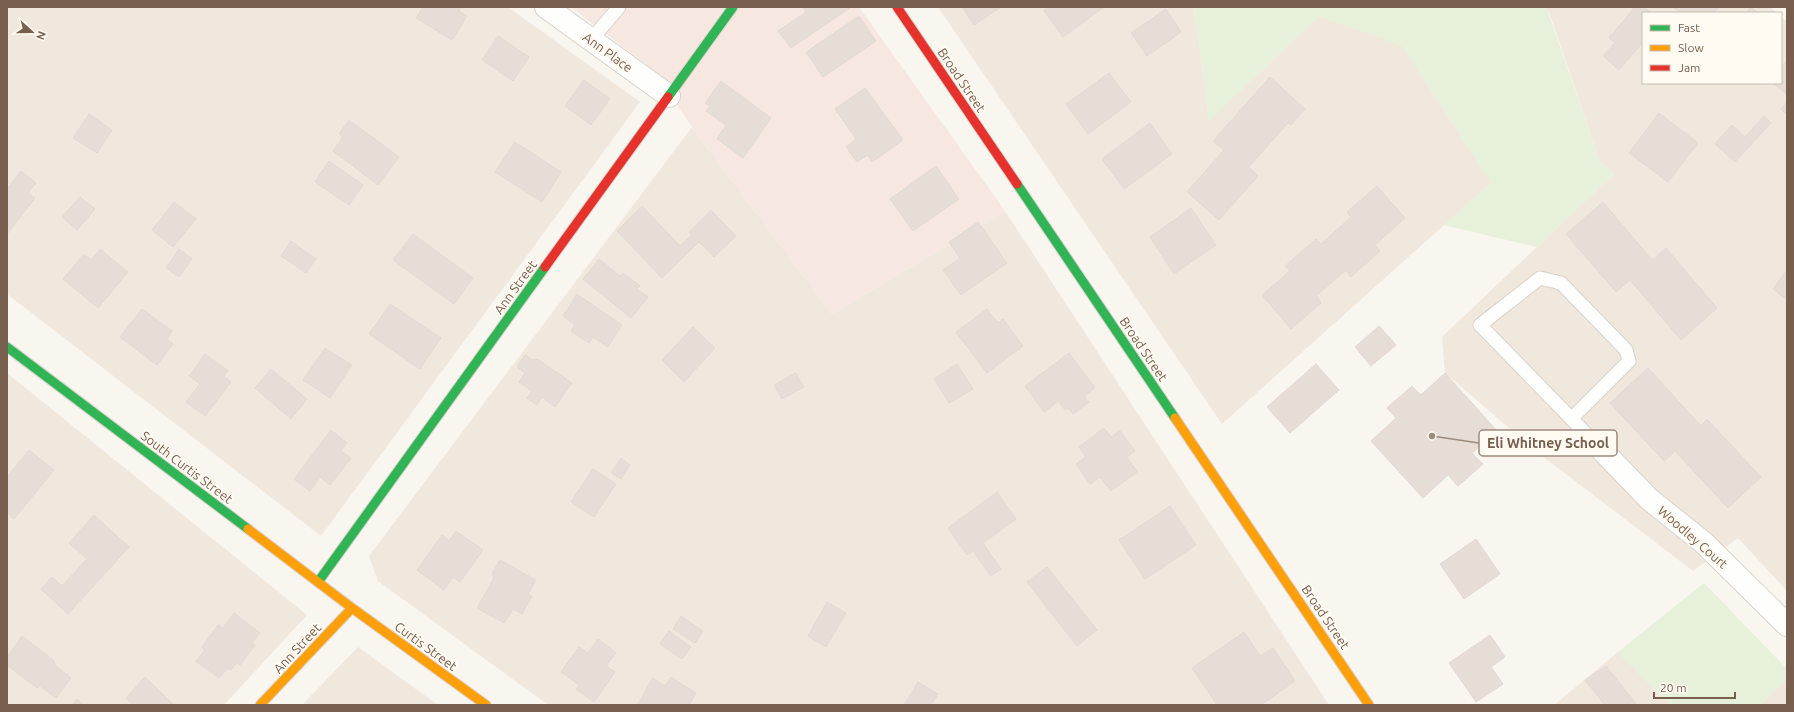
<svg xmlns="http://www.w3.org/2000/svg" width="1794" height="712" font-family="Ubuntu,sans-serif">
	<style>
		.residential { fill: #f1e8dd }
		.commercial { fill: #f6e8e0 }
		.green { fill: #e6f0da }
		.building { fill: #e6ded6; stroke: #e2d9d1 }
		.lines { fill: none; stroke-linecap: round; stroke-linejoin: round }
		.lane-casing { stroke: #d8d2cc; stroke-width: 15 }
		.street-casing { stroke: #d8d2cc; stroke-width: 24 }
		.fast-casing { stroke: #d9d2cb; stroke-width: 11 }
		.slow-casing { stroke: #d9d2cb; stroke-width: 11 }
		.jam-casing { stroke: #d9d2cb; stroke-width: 11 }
		.lane { stroke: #fefefd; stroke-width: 13 }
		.street { stroke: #fefefd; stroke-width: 22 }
		.fast { stroke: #30b455; stroke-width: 9 }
		.slow { stroke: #ff9f0a; stroke-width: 9 }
		.jam { stroke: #e5322d; stroke-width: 9 }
		.labels { text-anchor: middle; stroke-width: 4; stroke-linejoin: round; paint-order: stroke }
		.street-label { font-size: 13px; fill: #785e4d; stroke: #fffaf2 }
		.leader { fill: none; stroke: #9e8b7d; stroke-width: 1.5 }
		.callout-dot { fill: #9e8b7d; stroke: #fffaf2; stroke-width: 1.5 }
		.callout { fill: #fffaf2; stroke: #9e8b7d; stroke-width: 1.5 }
		.callout-label { font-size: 14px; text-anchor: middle; font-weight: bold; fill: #785e4d }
	</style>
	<rect width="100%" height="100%" fill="#f9f5ef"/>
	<!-- residential -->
	<path class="residential" d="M7 7H508L640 102 321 536 7 294Z
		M938 7H1194L1209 120 1319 16 1402 45 1491 183 1222 424Z
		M1543 7H1770L1777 13H1643V83H1781V17L1787 22V591L1738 538 1693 571 1537 452 1445 373 1442 337 1615 173 1600 162 1549 12Z
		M692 127 832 314 1005 211 1329 705H548L378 581 369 556Z
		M7 373 307 615 224 705H7Z
		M358 647 438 705H302Z
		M1618 652 1670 705H1554Z
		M1787 679V705H1760Z"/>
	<!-- commercial -->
	<path class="commercial" d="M571 7H859L1005 211 832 314 692 127 653 70Z"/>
	<!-- green -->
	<path class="green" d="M1194 7H1543L1548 12 1600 162 1615 173 1537 247 1444 225 1491 183 1402 46 1319 16 1209 121Z
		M1704 583 1787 669V679L1760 705H1670L1618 652Z"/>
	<!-- building -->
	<path class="building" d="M423 7H461L459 11 467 16 452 40 416 18Z
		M803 7H851L791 48 778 31 806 12Z
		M962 7H1001L974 25Z
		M1049 7H1104L1063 37 1044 11Z
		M1635 7H1644L1651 13H1643V42L1619 70 1603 56 1615 43 1609 38Z
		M1673 7H1719L1714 13H1680Z
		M1751 7 1758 13H1746Z
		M1166 9 1181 32 1147 56 1131 33Z
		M859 16 876 41 823 77 806 52Z
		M498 36 529 57 513 81 482 60Z
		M1787 60V93L1786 94 1773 83H1781V68Z
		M1109 73 1131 102 1088 134 1066 104Z
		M1270 77 1305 109 1291 125 1288 123 1249 167 1258 176 1219 220 1187 192 1224 150 1213 141Z
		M584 80 610 99 591 125 565 106Z
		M721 81 771 118 743 158 717 139 726 125 706 111 710 106 705 103Z
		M865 88 903 140 872 162 868 155 857 162 846 147 856 139 835 109Z
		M1787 102V115L1781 109Z
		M1659 113 1698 143 1668 182 1629 153Z
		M89 114 112 130 97 153 73 138Z
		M1764 116 1771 123 1735 162 1715 144 1732 125 1745 137Z
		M349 120 399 157 378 185 333 151 343 137 339 134Z
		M1150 123 1172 154 1124 189 1102 159Z
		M515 142 561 172 542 202 495 172Z
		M329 161 363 185 349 205 315 182Z
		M936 166 959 199 913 231 890 199Z
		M21 171 36 183 28 193 35 198 7 234V189Z
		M1377 186 1405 218 1375 245 1380 251 1351 277 1346 270 1316 296 1321 303 1291 329 1262 295 1290 271 1285 266 1316 239 1321 244 1351 217 1347 212Z
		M80 197 95 209 77 230 62 217Z
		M174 202 196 219 173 247 152 230Z
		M1603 202 1652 260 1666 248 1717 308 1681 340 1630 280 1616 292 1566 234Z
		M642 206 680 246 692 235 689 232 711 210 736 236 714 257 699 242 662 278 617 231Z
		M1191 208 1216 245 1174 274 1150 237Z
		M978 222 1007 263 961 295 943 270 960 258 949 242Z
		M413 234 473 278 454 304 393 260Z
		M291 241 316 259 306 273 281 256Z
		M100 249 128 272 98 308 63 279 84 254 91 260Z
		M179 249 192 259 179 277 166 268Z
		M599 259 620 276 623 273 640 286 637 289 648 297 631 318 583 279Z
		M1787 270V300L1773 289Z
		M577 294 622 325 608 347 593 337 589 343 571 331 575 325 563 316Z
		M390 304 441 338 420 369 369 334Z
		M142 309 172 331 167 339 173 344 157 365 120 337Z
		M987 309 998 323 1003 319 1023 346 987 373 956 332Z
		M1379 326 1396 345 1371 366 1355 347Z
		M693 327 715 348 684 382 662 360Z
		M325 348 352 365 330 398 303 380Z
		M1069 353 1095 388 1084 396 1089 402 1073 414 1068 408 1065 410 1058 401 1044 412 1025 386Z
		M205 354 228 371 224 376 231 382 205 416 186 402 200 384 189 376Z
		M525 355 533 360 537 359 572 383 555 407 542 397 537 405 527 398 532 391 519 382 525 373 517 367Z
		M957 364 973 389 949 403 934 379Z
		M1316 364 1339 390 1290 433 1267 407Z
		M1648 368 1701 426 1707 419 1761 477 1728 508 1675 451 1664 461 1610 403Z
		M271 369 307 399 291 419 255 388Z
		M796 373 804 387 782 399 774 385Z
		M1445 373 1497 431 1472 453 1483 464 1458 486 1448 475 1423 498 1371 441 1396 418 1387 408 1412 386 1421 395Z
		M1104 428 1111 437 1120 431 1135 451 1127 457 1137 472 1111 491 1100 477 1090 484 1076 464 1086 457 1079 447Z
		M331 430 347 443 341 451 351 458 330 485 320 477 310 491 294 479Z
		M29 450 54 470 14 519 7 513V477Z
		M621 458 630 465 621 479 611 473Z
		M593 469 616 484 594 517 571 502Z
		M997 492 1016 519 983 543 1001 569 991 576 973 551 967 555 948 528Z
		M1170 506 1196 545 1145 579 1119 540Z
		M94 515 129 547 68 614 41 589 52 577 62 586 87 559 69 543Z
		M456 531 483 550 460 582 453 577 444 590 417 570 442 535 449 541Z
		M1476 539 1500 574 1464 599 1440 564Z
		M500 560 536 580 528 594 532 597 522 614 513 609 504 623 477 608 494 578 492 574Z
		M1047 567 1097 630 1077 646 1027 582Z
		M827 602 846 613 826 647 808 636Z
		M234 613 260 633 252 643 255 645 240 665 237 662 231 670 228 668 219 678 196 661 205 650 202 647 218 625 223 628Z
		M681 616 703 631 695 643 673 629Z
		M669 631 691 647 682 659 660 644Z
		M1244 632 1260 656 1273 648 1295 681 1261 705H1217L1192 668Z
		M1490 635 1505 657 1491 667 1503 684 1476 702 1449 663Z
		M22 636 53 660 56 666 71 678 56 698 39 685 37 688 7 665V657Z
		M598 639 616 653 606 666 615 672 594 702 576 689 579 685 561 672 579 647 588 653Z
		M1606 666 1637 705H1605L1585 680Z
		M145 677 174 705H134L126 698Z
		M671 677 696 693 689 705H637L653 678 665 686Z
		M918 682 938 694 931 705H904Z
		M77 699 84 705H72Z"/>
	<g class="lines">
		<!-- lane casing -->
		<g class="lane-casing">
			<path id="lane" d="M591 40 619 7
				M1571 419 1629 361 1626 350 1561 283 1540 278 1480 325 1600 448"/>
		</g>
		<!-- street casing -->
		<g class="street-casing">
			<path id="street" d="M546 7 669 96
				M1600 448 1649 499 1704 543 1787 625"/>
		</g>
		<!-- fast casing -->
		<g class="fast-casing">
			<path id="fast" d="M668 97 733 7
				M1017 184 1175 418
				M7 347 248 529
				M318 582 545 267"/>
		</g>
		<!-- slow casing -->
		<g class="slow-casing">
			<path id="slow" d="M1175 418 1369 705
				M248 529 352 608 486 705
				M260 705 352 608"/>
		</g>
		<!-- jam casing -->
		<g class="jam-casing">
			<path id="jam" d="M897 7 1017 184
				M545 267 668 97"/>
		</g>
		<!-- lane -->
		<use href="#lane" class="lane"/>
		<!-- street -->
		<use href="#street" class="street"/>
		<!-- fast -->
		<use href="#fast" class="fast"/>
		<!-- slow -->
		<use href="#slow" class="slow"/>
		<!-- jam -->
		<use href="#jam" class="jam"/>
	</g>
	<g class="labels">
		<!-- street labels -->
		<g class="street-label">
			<text transform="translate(608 52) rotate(36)" y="5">Ann Place</text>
			<text transform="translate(962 80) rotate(56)" y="5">Broad Street</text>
			<text transform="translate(515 287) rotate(-54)" y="5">Ann Street</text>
			<text transform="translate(1144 349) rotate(56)" y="5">Broad Street</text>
			<text transform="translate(187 467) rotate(37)" y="5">South Curtis Street</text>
			<text transform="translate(1693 537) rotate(41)" y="5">Woodley Court</text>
			<text transform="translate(1326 617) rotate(56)" y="5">Broad Street</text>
			<text transform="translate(426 646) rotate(36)" y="5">Curtis Street</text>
			<text transform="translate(297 648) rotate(-47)" y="5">Ann Street</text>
		</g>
	</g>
	<!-- callouts -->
	<path class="leader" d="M1432 436L1479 443"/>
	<circle class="callout-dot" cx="1432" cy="436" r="4"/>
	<rect class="callout" x="1479" y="430" width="138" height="26" rx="4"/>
	<g class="callout-label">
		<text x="1548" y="448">Eli Whitney School</text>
	</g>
	<!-- border -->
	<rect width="1794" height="712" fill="none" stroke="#785e4d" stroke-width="16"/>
	<!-- legend -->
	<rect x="1642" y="12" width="140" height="72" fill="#fffaf2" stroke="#c9bcb0"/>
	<rect x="1650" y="25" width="20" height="6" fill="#30b455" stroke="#c9bcb0"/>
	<text x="1678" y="32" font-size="12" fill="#785e4d">Fast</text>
	<rect x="1650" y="45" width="20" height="6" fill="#ff9f0a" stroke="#c9bcb0"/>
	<text x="1678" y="52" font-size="12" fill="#785e4d">Slow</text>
	<rect x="1650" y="65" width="20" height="6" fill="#e5322d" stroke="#c9bcb0"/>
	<text x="1678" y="72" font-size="12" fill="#785e4d">Jam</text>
	<!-- north arrow -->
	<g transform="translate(32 32) rotate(111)" stroke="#fffaf2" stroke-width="3" paint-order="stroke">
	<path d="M0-3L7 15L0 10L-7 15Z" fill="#785e4d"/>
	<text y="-6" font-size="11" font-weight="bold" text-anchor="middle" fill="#785e4d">N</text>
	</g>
	<!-- scale -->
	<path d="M1654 692v6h81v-6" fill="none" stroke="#785e4d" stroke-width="2"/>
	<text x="1660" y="692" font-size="12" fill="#785e4d" stroke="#fffaf2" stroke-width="3" paint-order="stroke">20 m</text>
</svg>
